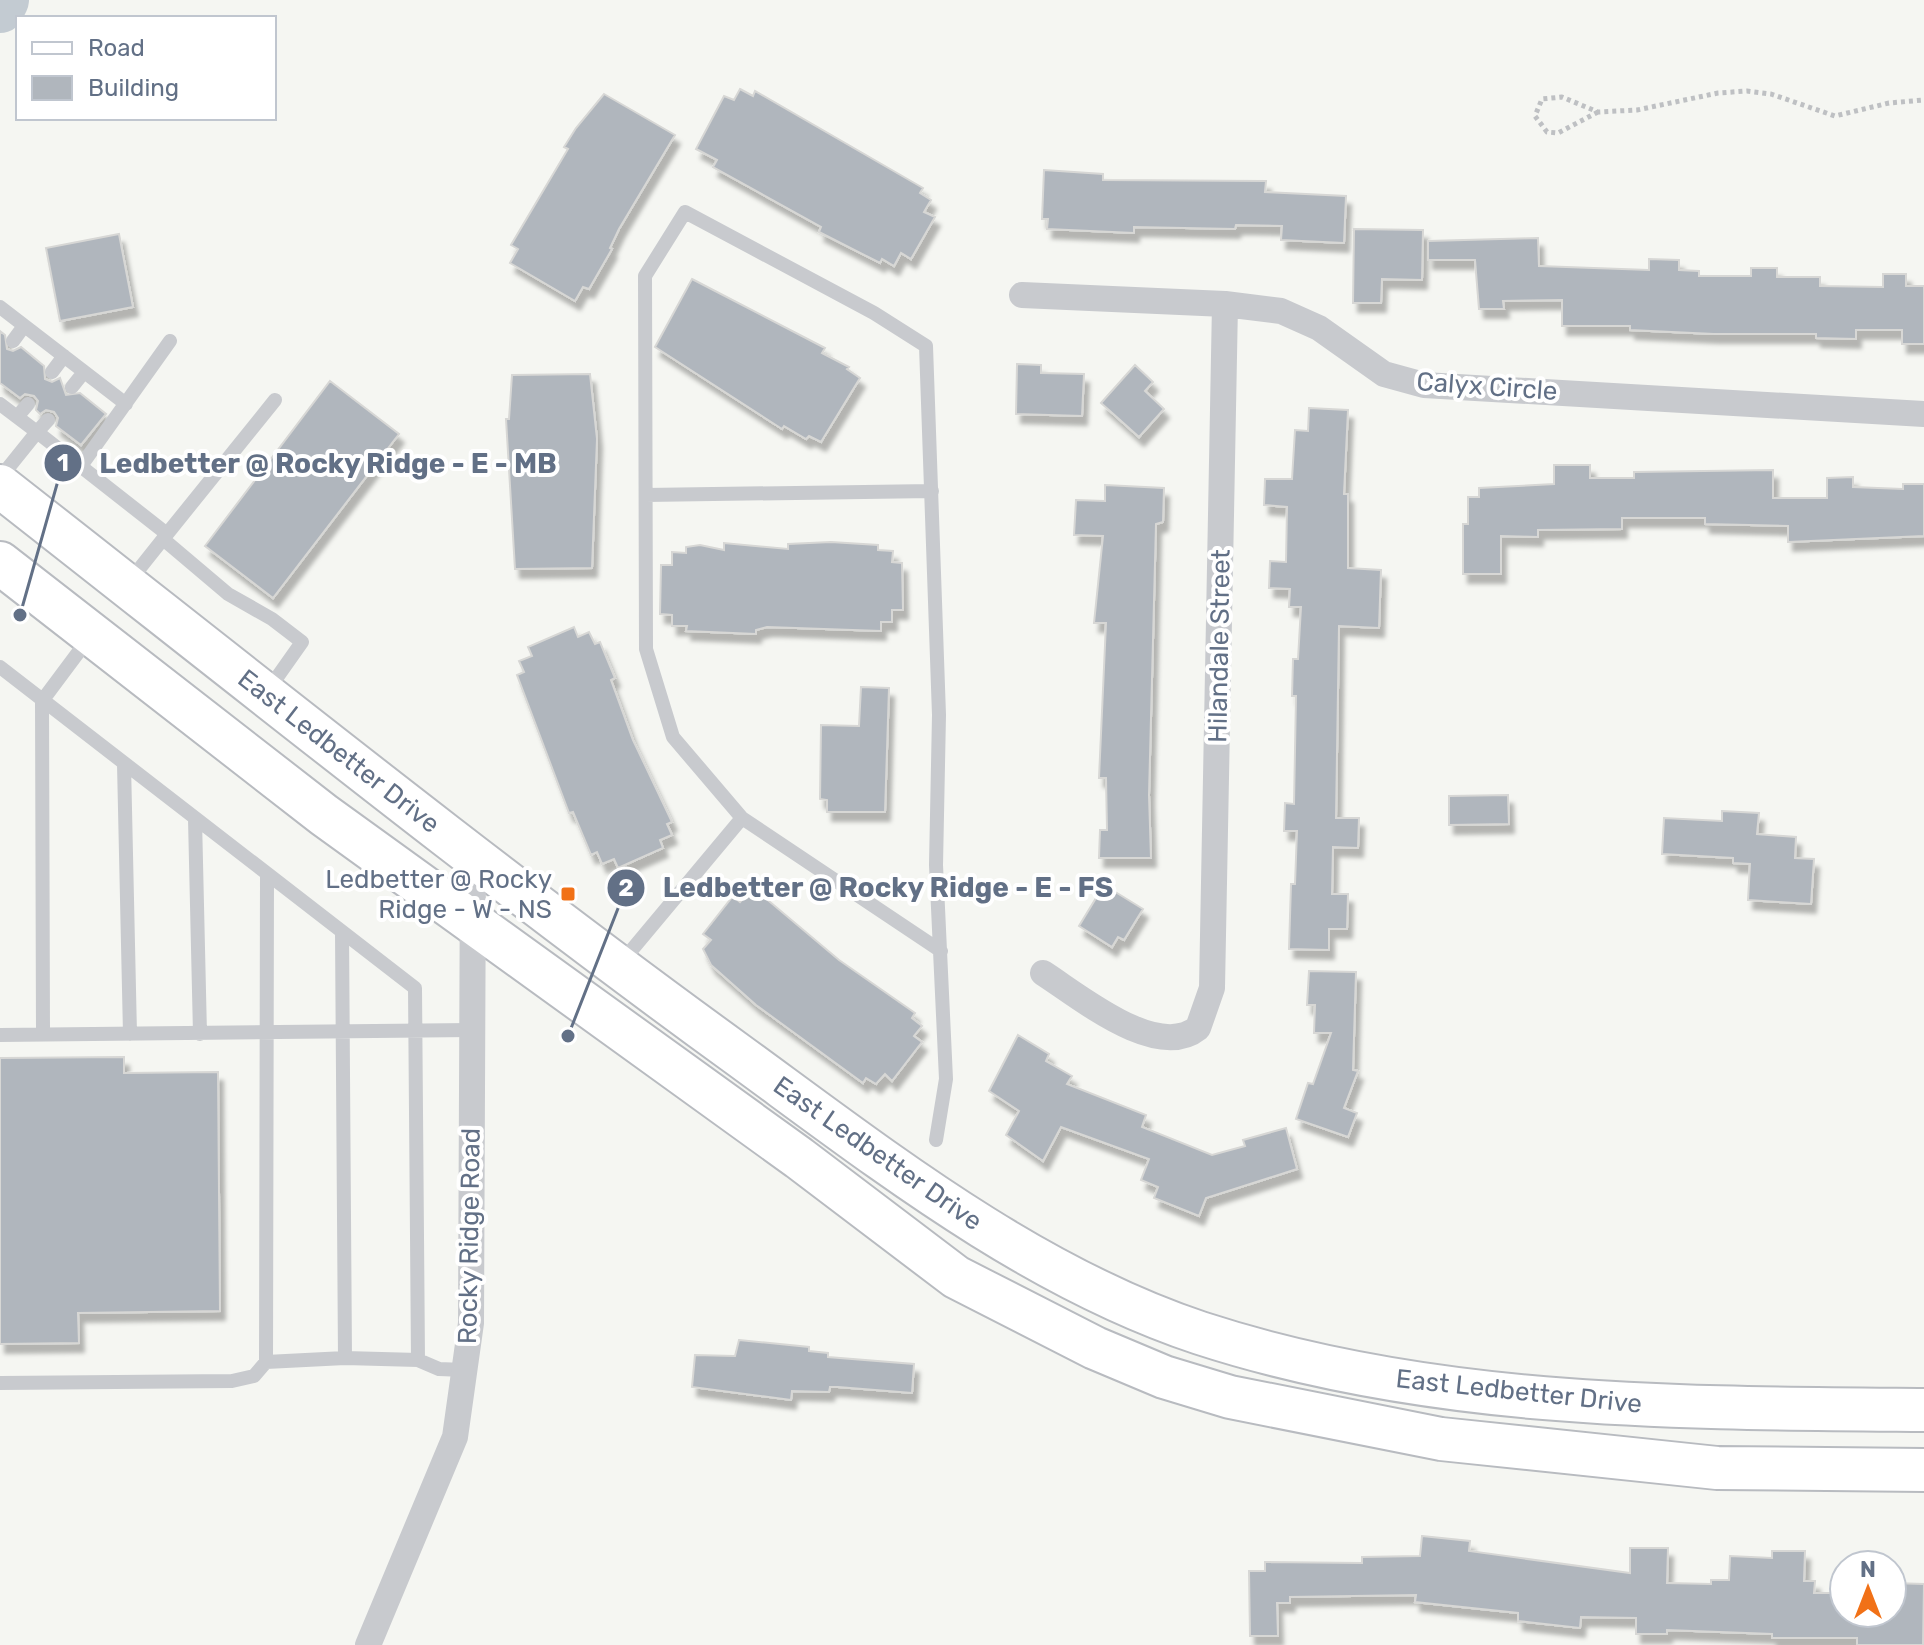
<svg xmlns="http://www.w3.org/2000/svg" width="1924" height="1645" font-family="Rubik,sans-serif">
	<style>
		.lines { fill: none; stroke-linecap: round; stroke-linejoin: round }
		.river { stroke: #c3cbd2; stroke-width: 50 }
		.building { fill: #b0b6bd; stroke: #d7d7d5; stroke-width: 2; filter: url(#shadow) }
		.primary-casing { stroke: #b8bbc0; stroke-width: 46 }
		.path { stroke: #bec0c3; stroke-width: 5; stroke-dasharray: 4 4; stroke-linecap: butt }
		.lane { stroke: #c8cace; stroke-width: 14 }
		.street { stroke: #c8cace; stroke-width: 26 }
		.primary { stroke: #fff; stroke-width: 42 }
		.poi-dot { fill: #f17117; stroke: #fff; stroke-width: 3 }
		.labels { text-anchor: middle; stroke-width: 8; stroke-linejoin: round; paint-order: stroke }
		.street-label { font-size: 26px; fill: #627086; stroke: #fff }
		.poi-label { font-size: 26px; fill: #627086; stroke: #fff; text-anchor: end }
		.leader { fill: none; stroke: #627086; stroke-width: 3 }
		.callout-dot { fill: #627086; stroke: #fff; stroke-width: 3 }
		.mark-label { font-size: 24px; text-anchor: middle; font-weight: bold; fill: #fff }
		.callout-label { font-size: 28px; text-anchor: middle; font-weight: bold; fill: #627086; stroke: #fff; stroke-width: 8; stroke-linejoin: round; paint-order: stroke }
	</style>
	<defs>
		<filter id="shadow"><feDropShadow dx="5" dy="9" stdDeviation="2" flood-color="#0004"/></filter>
	</defs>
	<rect width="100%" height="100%" fill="#f5f6f2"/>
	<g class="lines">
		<!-- river -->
		<path class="river" d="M0 8 4 0"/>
	</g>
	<!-- building -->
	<path class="building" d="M740 89 753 96 755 91 923 188 920 193 931 200 924 212 935 217 911 259 901 253 894 266 882 259 880 263 819 232 821 227 713 167 717 160 696 149 724 96 734 100Z
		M604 94 675 135 619 229 610 248 612 249 589 289 583 287 575 301 510 263 518 249 511 245 568 149 564 147 576 128Z
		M1044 170 1103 174V180L1266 181 1265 192 1346 196 1344 243 1281 240 1282 226 1236 225 1235 229 1134 227V233L1047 229 1048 219H1042Z
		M1354 229 1423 230 1422 280 1382 279 1381 303H1353Z
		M119 234 133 307 60 321 46 248Z
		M1538 238 1539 266 1649 270V259L1679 260V270L1699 271V276H1751V268H1777V277H1820V286L1883 287V274H1906V286H1924V344H1902V330H1856V339L1816 338V334H1714L1630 330V326H1562V300L1503 301 1504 309H1479L1475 260H1428V241Z
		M692 279 825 348 822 353 849 367 847 369 860 378 821 442 809 436 806 439 784 426 782 429 655 347Z
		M0 331 5 335 7 349 13 351 21 347 44 366 45 379 52 382 60 378 66 395 80 393 106 414 81 445 56 426 58 418 54 412 46 410 40 414 36 410 38 401 34 396 25 394 20 398 0 383Z
		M1017 364 1041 365V373L1084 374 1082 416 1016 414Z
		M1135 365 1153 382 1145 391 1164 409 1139 437 1101 403Z
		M590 374 597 439 592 568 515 569 506 419H509L512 375Z
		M330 381 399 434 273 598 205 546Z
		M1309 408 1348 410 1344 494H1348V568L1381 570 1379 628 1339 626 1336 818H1359L1358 848 1333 847 1332 894H1348L1347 929H1329V950L1289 949 1291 884H1295L1297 831H1284L1285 803 1294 804 1296 696H1292L1293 659H1298L1301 607H1289L1290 589 1269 588 1270 561 1286 562 1287 507 1264 505 1265 479H1292L1295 430 1308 431Z
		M1554 465H1590V478H1634V472L1773 470V498H1827V478L1853 477V487L1903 489V484H1924V536L1788 542V526L1705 524V518H1622V529L1538 530V537L1501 536V574H1463V524H1468V497H1479V488L1554 484Z
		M1105 485 1164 488 1163 522 1156 524 1149 795 1151 858H1099L1100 830H1107L1106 778H1099L1106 623H1094L1103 536 1074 535 1076 500 1105 501Z
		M831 542 878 545V550L893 551 892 562 902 563 903 610H892V622H881V631L767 627 756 630V634L686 631 687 626H672V615L660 614 661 565H672V552L686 553V547L700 545 724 550V543L788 549V544Z
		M574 627 578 637 589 632 595 644 600 642 615 678 611 680 633 740 672 822 667 824 672 835 660 840 663 848 618 868 614 859 602 864 597 852 591 855 573 812 569 813 517 675 524 672 519 661 532 656 528 647Z
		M861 687 889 688 885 812H827V800L820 799 821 725 859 726Z
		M1508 795 1509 824 1449 825V796Z
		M1722 811 1759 813 1757 834 1796 837 1795 858 1814 859 1811 904 1748 900 1750 864 1733 863V858L1662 854 1664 818 1722 821Z
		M1104 885 1143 909 1124 940 1118 937 1112 947 1079 926Z
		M749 892 759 900 763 896 839 960 915 1013 912 1018 922 1026 914 1036 922 1042 892 1081 885 1074 876 1084 866 1078 863 1083 756 1005 711 965 703 949 711 940 703 934 733 896 740 902Z
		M1309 971 1356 972 1353 1070 1358 1071 1344 1108 1357 1113 1348 1137 1296 1119 1308 1083 1313 1084 1331 1033H1314L1315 1005H1307Z
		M1018 1035 1049 1054 1046 1061 1072 1076 1067 1084 1146 1115 1142 1127 1212 1155 1245 1146 1243 1140 1286 1128 1297 1169 1206 1198 1199 1216 1154 1198 1158 1187 1141 1180 1149 1159 1061 1127 1043 1161 1006 1135 1019 1111 989 1091Z
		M124 1057V1073L218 1072 220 1311 78 1313 79 1343 0 1344V1058Z
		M739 1340 809 1347V1351L828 1353V1357L914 1364 912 1393 838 1387H830L829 1392 792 1391 791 1400 692 1387 695 1355 735 1356Z
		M1422 1536 1470 1541 1469 1551 1630 1573V1548H1668L1667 1583 1711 1584V1580H1729L1730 1556 1772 1558V1551H1805L1804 1581H1815L1814 1593H1839V1613H1892V1583L1924 1584 1923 1645H1857V1638H1772V1634L1667 1630V1634H1636V1618L1581 1617 1580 1628 1518 1621V1613L1415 1602 1416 1595 1290 1597V1603H1277L1278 1636H1250L1249 1571H1265V1562L1362 1563V1557L1420 1556Z"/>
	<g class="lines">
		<!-- primary casing -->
		<g class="primary-casing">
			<path id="primary" d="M0 486C244 677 486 872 737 1054 881 1159 1029 1276 1200 1333 1433 1409 1681 1408 1924 1410
				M0 563 324 815 799 1158 956 1277 1095 1348 1164 1377 1230 1397 1441 1439 1717 1468 1924 1470"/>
		</g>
		<!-- path -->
		<path class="path" d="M1598 112 1558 133 1547 132 1535 116 1542 99 1562 97 1598 112 1637 110 1718 93 1747 91 1771 94 1835 116 1889 103 1924 100"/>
		<!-- lane -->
		<path class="lane" d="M0 307 126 404
			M13 341 24 326
			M52 372 64 356
			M72 387 84 372
			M0 404 37 432 0 478
			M17 417 28 404
			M48 420 37 432 167 534 128 583
			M81 466 170 341
			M646 495 932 491
			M167 534 275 400
			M163 539 228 594 272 619 302 642 266 693
			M0 667 415 988 418 1360
			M124 764 130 1034
			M195 819 200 1034
			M342 932 345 1358 418 1360 439 1369 464 1370
			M620 964 742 818
			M43 1034 42 701 89 638
			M0 1035 471 1030
			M936 1140 946 1079 936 865 939 715 926 346 874 313 685 212 645 276 646 649 673 737 742 818 941 951
			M266 1362 267 874
			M0 1383 232 1381 254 1376 266 1362 345 1358"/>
		<!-- street -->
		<path class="street" d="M1022 295 1225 304 1281 311 1319 328 1384 374 1424 385 1924 414
			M1043 973C1079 996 1157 1061 1198 1028L1212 988 1225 304
			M368 1645 455 1437 471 1323 473 857"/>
		<!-- primary -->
		<use href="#primary" class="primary"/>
	</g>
	<!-- markers -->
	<rect class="poi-dot" x="560" y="886" width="16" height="16" rx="4"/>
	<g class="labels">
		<!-- street labels -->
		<g class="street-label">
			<text transform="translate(1487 386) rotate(4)" y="9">Calyx Circle</text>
			<text transform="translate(1219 646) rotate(-89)" y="9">Hilandale Street</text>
			<text transform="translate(339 751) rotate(38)" y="9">East Ledbetter Drive</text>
			<text transform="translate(878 1153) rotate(35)" y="9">East Ledbetter Drive</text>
			<text transform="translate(469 1236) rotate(-89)" y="9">Rocky Ridge Road</text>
			<text transform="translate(1519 1391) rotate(6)" y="9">East Ledbetter Drive</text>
		</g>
		<!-- poi labels -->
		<g class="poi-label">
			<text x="552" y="888">Ledbetter @ Rocky<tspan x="552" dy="30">Ridge - W - NS</tspan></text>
		</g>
	</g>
	<!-- callouts -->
	<path class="leader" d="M20 615L63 463M568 1036L626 888"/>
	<g class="callout-dot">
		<circle cx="20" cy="615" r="8"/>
		<circle cx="568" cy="1036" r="8"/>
		<circle cx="63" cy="463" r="20"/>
		<circle cx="626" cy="888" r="20"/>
	</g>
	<g class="mark-label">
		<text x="63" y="471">1</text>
		<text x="626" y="896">2</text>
	</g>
	<g class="callout-label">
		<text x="328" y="473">Ledbetter @ Rocky Ridge - E - MB</text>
		<text x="888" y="897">Ledbetter @ Rocky Ridge - E - FS</text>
	</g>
	<!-- legend -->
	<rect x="16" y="16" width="260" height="104" fill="#ffffff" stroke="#c0c6cf" stroke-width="2"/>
	<rect x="32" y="42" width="40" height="12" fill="#ffffff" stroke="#c0c6cf" stroke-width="2"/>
	<text x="88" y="56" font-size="24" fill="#627086">Road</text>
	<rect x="32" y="76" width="40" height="24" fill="#b0b6bd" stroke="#c0c6cf" stroke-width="2"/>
	<text x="88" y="96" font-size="24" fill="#627086">Building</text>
	<!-- north arrow -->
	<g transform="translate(1868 1589)"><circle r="38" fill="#ffffff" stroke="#c0c6cf" stroke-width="2"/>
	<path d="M0-6L14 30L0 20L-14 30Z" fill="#f17117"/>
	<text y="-12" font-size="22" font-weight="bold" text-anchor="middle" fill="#627086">N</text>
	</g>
</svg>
